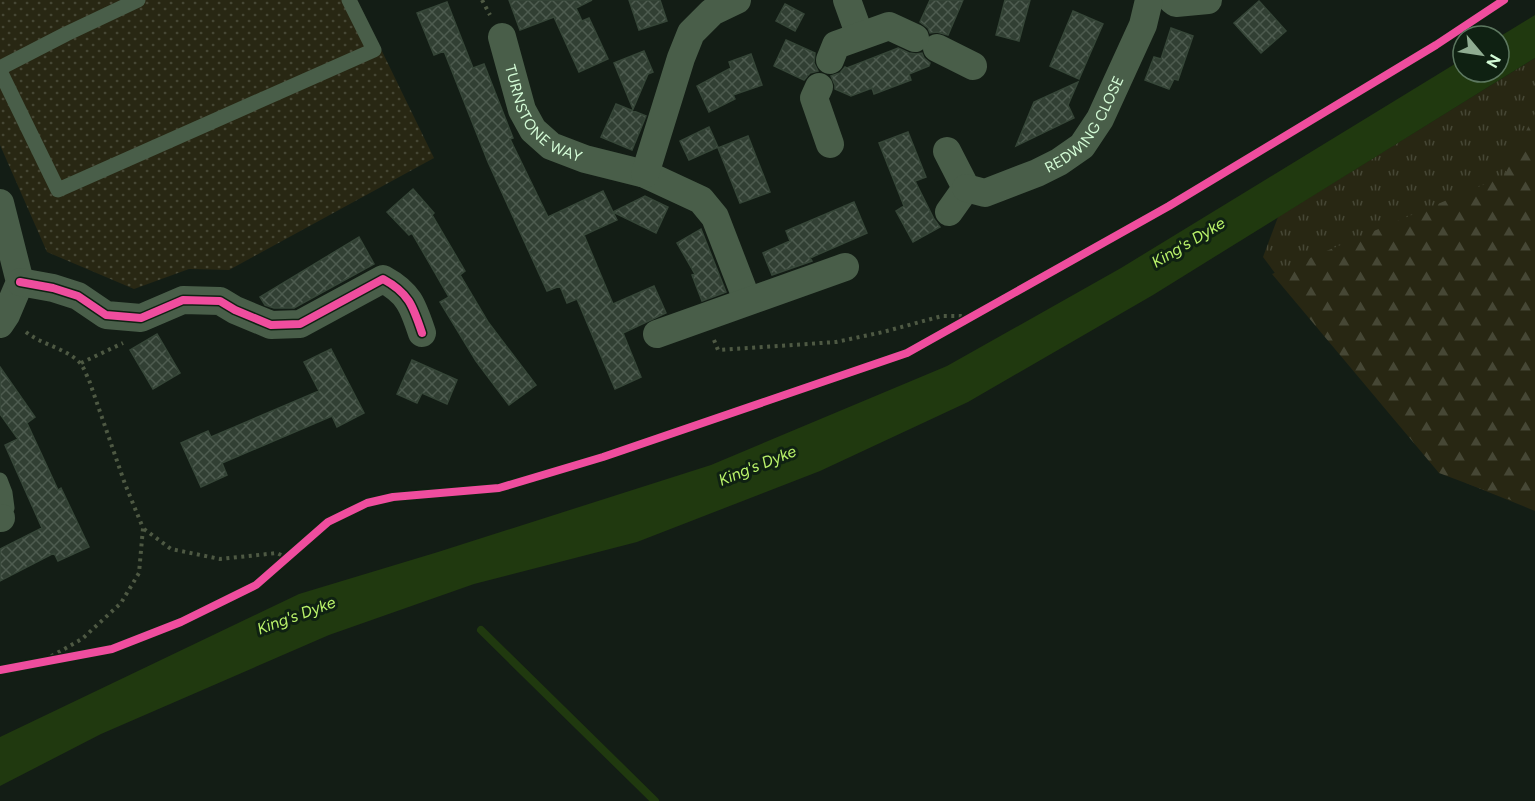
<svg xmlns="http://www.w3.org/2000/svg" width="1535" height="801" font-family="Figtree,sans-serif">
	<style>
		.grass { fill: url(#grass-tufts) }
		.forest { fill: url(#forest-firs) }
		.garden { fill: url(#garden-dots) }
		.water { fill: #20390f }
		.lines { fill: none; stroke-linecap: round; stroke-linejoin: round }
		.stream { stroke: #20390f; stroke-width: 8 }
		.building { fill: url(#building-cross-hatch); stroke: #364638; stroke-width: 1.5 }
		.path { stroke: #4e5943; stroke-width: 4; stroke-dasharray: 3 4.5; stroke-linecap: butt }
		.lane { stroke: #495e49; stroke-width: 15 }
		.street { stroke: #495e49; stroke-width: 28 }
		.cycleway-casing { stroke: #0f2112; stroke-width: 11 }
		.cycleway { stroke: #ef4d9e; stroke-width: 8 }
		.labels { text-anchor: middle; stroke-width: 6; stroke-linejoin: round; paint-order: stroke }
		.street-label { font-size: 15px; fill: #d3fbd6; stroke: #0f2112 }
		.water-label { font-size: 16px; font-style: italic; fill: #baf36a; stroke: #0f2112 }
	</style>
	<defs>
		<pattern id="grass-tufts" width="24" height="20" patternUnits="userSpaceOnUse" patternTransform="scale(1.5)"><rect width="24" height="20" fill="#282713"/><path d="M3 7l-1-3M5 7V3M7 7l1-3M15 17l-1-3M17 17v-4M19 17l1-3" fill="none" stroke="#464735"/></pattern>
		<pattern id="forest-firs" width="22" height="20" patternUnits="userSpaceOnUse" patternTransform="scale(1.5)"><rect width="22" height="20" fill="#282713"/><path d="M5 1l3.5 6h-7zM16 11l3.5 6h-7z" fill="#464735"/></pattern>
		<pattern id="garden-dots" width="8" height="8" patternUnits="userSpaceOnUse" patternTransform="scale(1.5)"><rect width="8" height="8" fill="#282713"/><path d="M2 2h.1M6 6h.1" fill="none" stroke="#464735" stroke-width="1.8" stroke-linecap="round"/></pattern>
		<pattern id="building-cross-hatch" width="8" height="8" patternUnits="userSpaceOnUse" patternTransform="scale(1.5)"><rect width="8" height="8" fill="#313f33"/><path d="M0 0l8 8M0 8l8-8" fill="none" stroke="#4e5c50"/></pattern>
	</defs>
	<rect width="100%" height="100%" fill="#131d15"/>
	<!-- grass -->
	<path class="grass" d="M1535 58V511L1466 483 1298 304 1263 257 1278 217Z"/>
	<!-- forest -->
	<path class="forest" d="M1535 113V509L1439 473 1272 274 1504 176Z"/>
	<!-- garden -->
	<path class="garden" d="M0 0H357L434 158 229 270 189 269 134 289 47 252 0 145Z"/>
	<!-- water -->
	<path class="water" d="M1535 15V58L1153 295 968 402 820 471 637 542 474 584 329 635 101 734 0 786V737L299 594 438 552 711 465 947 366 1121 268 1463 59V72H1499V37Z"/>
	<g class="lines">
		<!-- stream -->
		<path class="stream" d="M481 630 655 801"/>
	</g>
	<!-- building -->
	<path class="building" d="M509 0H592L576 8 582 21 589 18 608 59 579 72 554 17 520 30Z
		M629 0H660L667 21 639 30Z
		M930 0H963L948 35 937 32 930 33 928 28 920 22Z
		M1005 0H1030L1019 41 996 35Z
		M1259 1 1286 31 1261 53 1234 23Z
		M447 2 473 68 484 64 513 138 510 139 548 217 603 191 613 212 645 196 668 207 656 233 613 212 617 220 584 235 613 304 654 286 666 313 623 333 641 377 615 389 577 299 567 303 560 286 547 291 488 162 444 51 434 55 417 13Z
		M785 4 804 14 795 31 776 21Z
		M1073 11 1103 24 1079 79 1050 66Z
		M1171 28 1193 36 1178 80 1174 79 1169 89 1145 80 1154 57 1161 59Z
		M786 40 815 53 814 63 818 71 810 73 804 80 774 66Z
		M898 48 909 53 916 54 922 53 924 58 930 63 929 66 909 74 911 80 874 94 872 88 851 96 835 89V85L831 76 840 73 845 67 847 68Z
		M644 51 653 72 648 74 633 109 614 63Z
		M751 54 762 85 733 95 735 99 709 112 697 86 731 68 729 62Z
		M1078 82 1068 105 1074 118 1016 146 1034 102Z
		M616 104 646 116 632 150 601 137Z
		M709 127 718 147 689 160 680 141Z
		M908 132 926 177 915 181 934 219 940 227 913 242 896 211 904 206 879 143Z
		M748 136 770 192 740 203 718 148Z
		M413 189 434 213 432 215 465 271 460 275 488 322 536 385 509 405 476 361 440 302 449 297 412 233 409 235 387 212Z
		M854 202 867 233 810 258 812 261 772 275 763 253 790 241 786 231Z
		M701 229 726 292 702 301 692 275 695 274 677 243Z
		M359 237 374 264 294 308H274L265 305 260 297Z
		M157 334 180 373 153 389 130 350Z
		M331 349 364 413 337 427 332 416 222 463 227 475 201 487 181 443 208 431 211 437 319 391 304 362Z
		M412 360 457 380 447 404 422 393 417 403 397 394Z
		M0 367 35 417 27 423 58 490 61 488 89 547 58 561 54 553 0 581V549L42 528 5 445 18 439 0 414Z"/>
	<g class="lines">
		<!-- path -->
		<path class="path" d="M482 0 490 15
			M26 332C42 345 66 348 80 363 84 367 86 375 89 380L125 484 143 528 139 573 121 603 82 639 41 662
			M714 340 718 350 836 342 883 332 942 316H963L969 318
			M81 363 123 343
			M144 529 171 549 220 559 277 553 287 558"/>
		<!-- lane -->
		<path class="lane" d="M0 68 66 34 138 0
			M0 71 58 190 374 50 349 0
			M0 480 5 493 7 508 1 518"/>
		<!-- street -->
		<g class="street">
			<path d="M847 0 860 36"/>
			<path d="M1172 0 1176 3 1208 0"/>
			<path id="s1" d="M502 37 522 110 533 130 551 146 585 159 645 174 701 200 715 217 747 300"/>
			<path d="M937 48 973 66"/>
			<path d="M830 60 836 45 889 26 915 38"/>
			<path d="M819 87 814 98 830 144"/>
			<path d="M947 151 966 188 949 212"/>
			<path d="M645 174 681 58 691 33 712 12 737 0"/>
			<path id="s2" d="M966 188 985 193 1037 173 1059 162 1082 146 1100 119 1143 25 1149 0"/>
			<path d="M0 203 20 282 6 315 0 324"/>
			<path d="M20 282 53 288 78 296 106 315 141 318 183 300 220 301 235 310 271 325 300 324 383 279C409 293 413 306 422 333"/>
			<path d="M657 334 845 267"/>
			<path d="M0 518H1"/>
		</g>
		<!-- cycleway casing -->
		<g class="cycleway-casing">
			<path id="cycleway" d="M20 282 53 288 78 296 106 315 141 318 183 300 220 301 235 310 271 325 300 324 383 279C409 293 413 306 422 333
				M0 670 112 649 181 622 256 585 328 522 367 503 393 497 499 488 603 457 907 353 1169 206 1436 45 1504 0"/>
		</g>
		<!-- cycleway -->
		<use href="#cycleway" class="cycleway"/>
	</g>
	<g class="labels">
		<!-- street labels -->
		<g class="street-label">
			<text dy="5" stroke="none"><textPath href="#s1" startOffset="92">TURNSTONE WAY</textPath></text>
			<text dy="5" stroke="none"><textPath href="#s2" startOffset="146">REDWING CLOSE</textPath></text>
		</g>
		<!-- water labels -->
		<g class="water-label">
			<text transform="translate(1188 242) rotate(-31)" y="6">King's Dyke</text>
			<text transform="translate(757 465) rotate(-22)" y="6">King's Dyke</text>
			<text transform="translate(296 615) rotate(-20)" y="6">King's Dyke</text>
		</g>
	</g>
	<!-- north arrow -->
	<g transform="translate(1481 54) rotate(119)"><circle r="28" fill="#0f2112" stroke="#5d7860" stroke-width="1.5"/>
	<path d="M0-4.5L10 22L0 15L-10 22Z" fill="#90ad92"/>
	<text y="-9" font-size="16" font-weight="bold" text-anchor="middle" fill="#d3fbd6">N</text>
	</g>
</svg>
